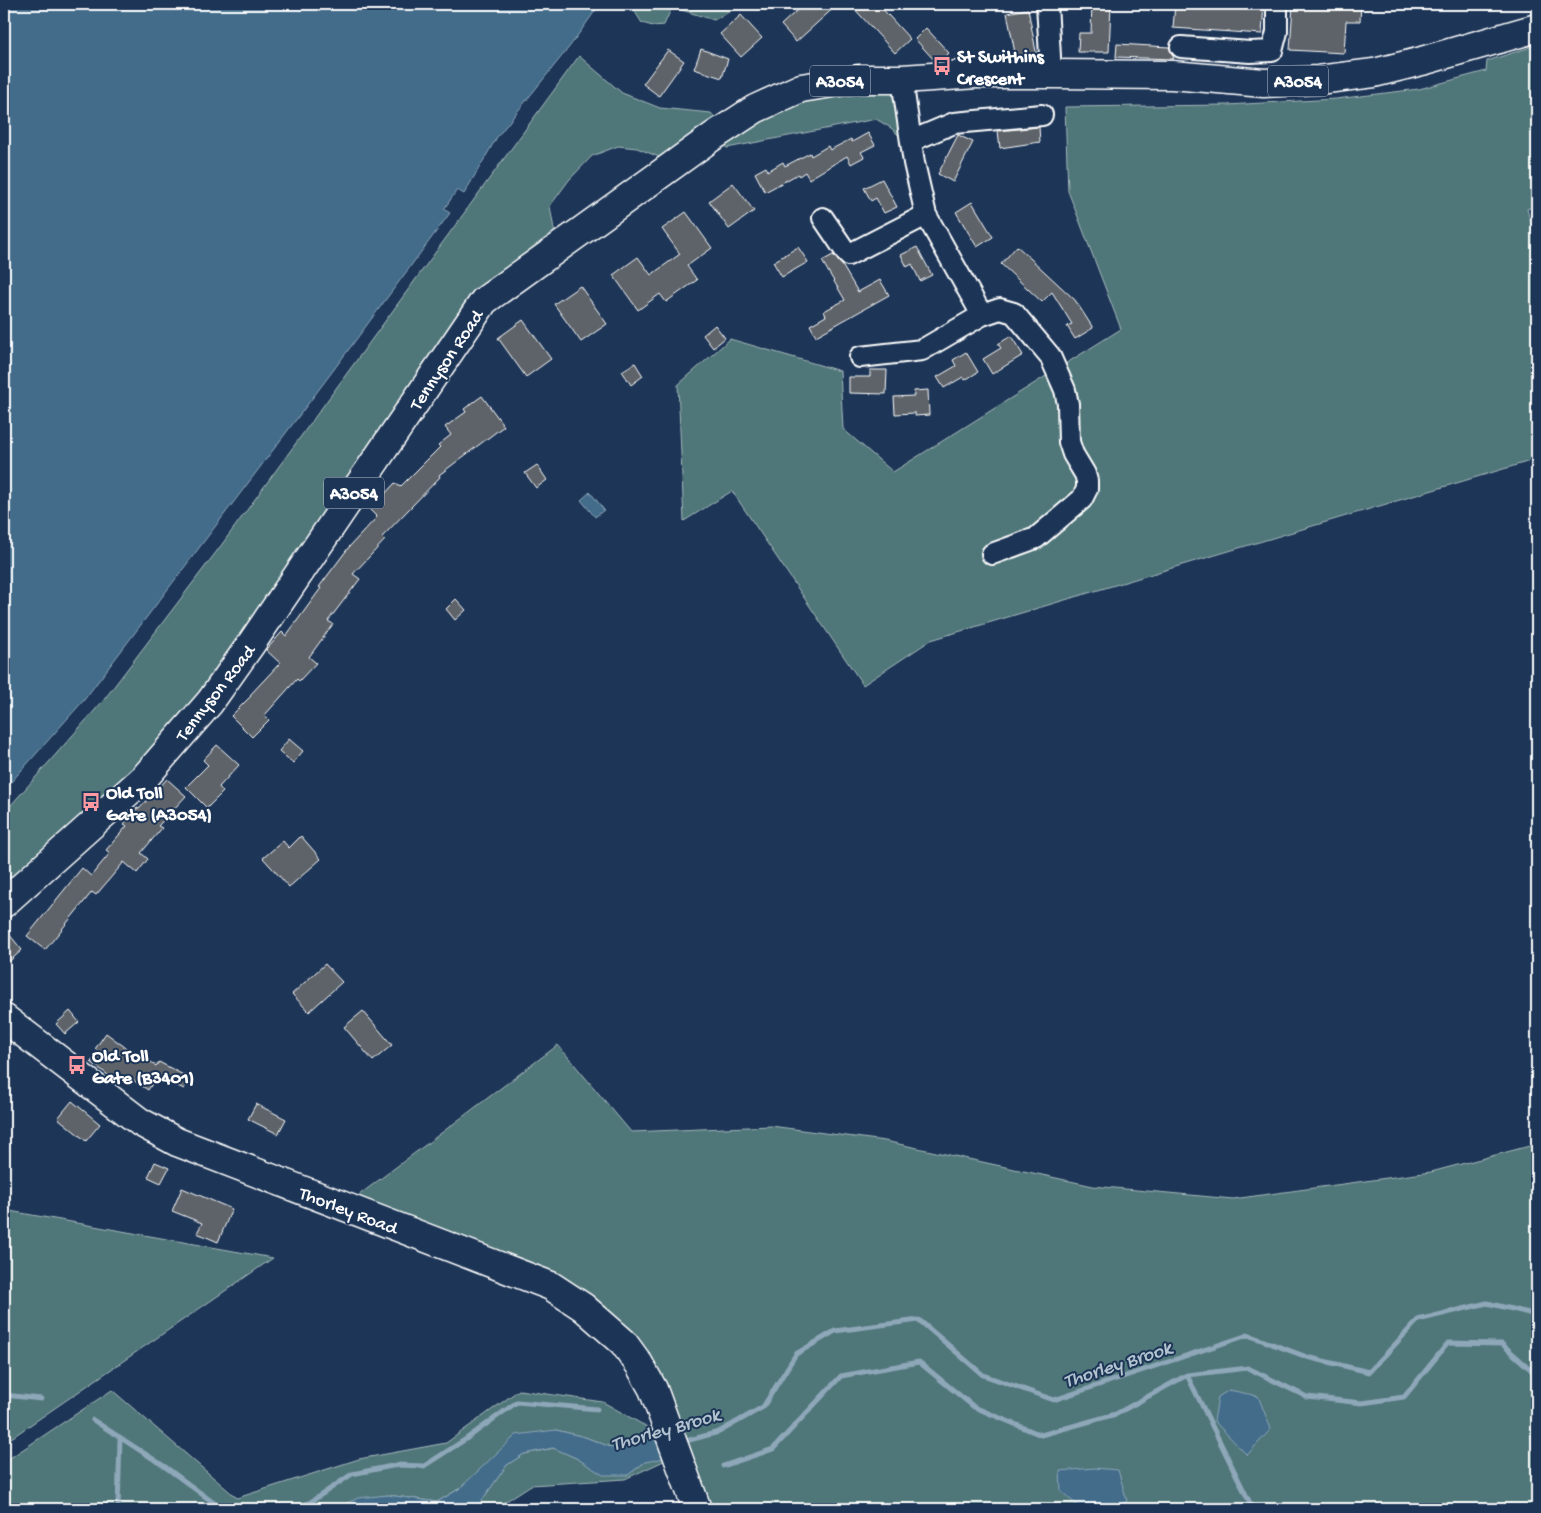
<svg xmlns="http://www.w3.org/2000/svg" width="1541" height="1513" font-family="'Gochi Hand',sans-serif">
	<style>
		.green { fill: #4f7679; stroke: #a7babc }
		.water { fill: #426c8a; stroke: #8ea7b9 }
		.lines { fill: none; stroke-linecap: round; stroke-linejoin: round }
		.stream { stroke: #8ea7b9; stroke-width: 5 }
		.building { fill: #5d6469; stroke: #fff }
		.street-casing { stroke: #fff; stroke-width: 24 }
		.secondary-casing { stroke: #fff; stroke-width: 31 }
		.primary-casing { stroke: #fff; stroke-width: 31 }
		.street { stroke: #1d3557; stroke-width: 20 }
		.secondary { stroke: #1d3557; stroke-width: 28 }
		.primary { stroke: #1d3557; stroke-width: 28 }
		.labels { text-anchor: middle; stroke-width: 4; stroke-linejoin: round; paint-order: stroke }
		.shield { fill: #1d3557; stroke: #bbc2cd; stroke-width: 1 }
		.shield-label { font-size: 18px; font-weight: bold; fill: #fff }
		.poi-label { font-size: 19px; font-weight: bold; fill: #fff; stroke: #1d3557; text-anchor: start }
		.street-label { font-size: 19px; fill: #fff; stroke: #1d3557 }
		.water-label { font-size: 20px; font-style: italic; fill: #b3c4d0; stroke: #1d3557 }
	</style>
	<rect width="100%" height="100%" fill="#1d3557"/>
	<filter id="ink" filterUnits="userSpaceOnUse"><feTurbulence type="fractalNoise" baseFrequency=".02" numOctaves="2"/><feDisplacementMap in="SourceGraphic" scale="10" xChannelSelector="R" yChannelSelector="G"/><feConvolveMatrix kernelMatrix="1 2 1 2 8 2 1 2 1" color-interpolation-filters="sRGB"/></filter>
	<g filter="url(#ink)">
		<!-- green -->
		<path class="green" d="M630 4H744L714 20 672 7 664 25 653 26 642 23Z
			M1537 45V206L1527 209 1537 244V459L931 640 863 685 732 491 684 521 678 385 730 339 840 371 843 429 893 472 1121 329 1068 191 1065 107 1227 105 1336 99 1419 89 1486 71 1487 61Z
			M579 56 622 93 660 108 711 113 719 122 664 159 637 148 618 146 592 156 569 180 550 206 555 235 483 287 202 696 138 769 4 891V813L103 701 220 547Z
			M902 79 912 148 891 128 876 119 727 148 712 137 755 109Z
			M558 1045 631 1132 771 1126 885 1141 1093 1186 1233 1199 1431 1172 1537 1144V1509H706L631 1337 351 1201Z
			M4 1210 273 1258 4 1443Z
			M112 1390 237 1498 359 1459 446 1443 519 1390 603 1402 661 1435 668 1459 625 1479 531 1485 494 1509H473L477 1507 507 1465 524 1454 554 1448 576 1458 628 1475 645 1462 658 1437 613 1448 585 1437 556 1430 437 1502 388 1495 347 1503 343 1509H4V1462Z"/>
		<!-- water -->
		<path class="water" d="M4 4H600L570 46 497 137 464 194 457 190 444 209 450 213 326 380 84 700 4 790Z
			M590 492 604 510 595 517 581 500Z
			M1229 1390 1258 1396 1271 1429 1247 1455 1214 1421 1218 1397Z
			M556 1430 585 1437 613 1448 658 1437 665 1458 645 1462 628 1475H603L576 1458 553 1448 524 1454 507 1465 477 1507 473 1509H343L347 1503 358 1498 388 1495 437 1502 459 1489 516 1435Z
			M1094 1468 1118 1470 1127 1501 1114 1509H1081L1061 1491 1060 1471Z"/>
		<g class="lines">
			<!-- stream -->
			<path class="stream" d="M1187 1375 1253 1509
				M4 1395 41 1399
				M93 1420 164 1466 222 1509
				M682 1442 719 1432 763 1407 796 1354 835 1331 919 1320 983 1375 1054 1400 1248 1335 1307 1357 1369 1372 1418 1320 1487 1303 1537 1315
				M723 1466 773 1449 841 1376 919 1362 974 1407 1041 1435 1116 1414 1187 1375 1248 1368 1307 1397 1362 1403 1404 1397 1448 1343 1502 1344 1537 1375
				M118 1509 120 1437
				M288 1509 309 1503 352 1474 397 1465 424 1466 466 1439 517 1402 597 1409"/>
		</g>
		<!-- building -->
		<path class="building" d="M804 4H838L796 42 781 25Z
			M850 4H878L910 39 895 53Z
			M1092 4H1111L1109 52H1078L1079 33H1091Z
			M1175 4H1264L1262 34 1173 28Z
			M1293 4H1361L1360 21H1346L1344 53 1290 50Z
			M1028 9 1037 57 1016 58 1007 13Z
			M741 15 762 38 741 57 720 34Z
			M926 28 949 53 940 61H935L915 39Z
			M1117 44 1169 47 1174 59 1116 57Z
			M701 49 728 59 722 78 694 69Z
			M668 50 684 61 659 96 643 84Z
			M1039 127 1040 142 1000 148 998 131Z
			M868 133 875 145 861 152 864 157 851 164 847 156 809 179 805 172 799 176 798 174 765 192 755 173 766 167 768 171 783 162 785 166 810 153 811 156 828 146 830 150 851 139 852 142Z
			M958 135 973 142 953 182 938 174Z
			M882 179 897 207 884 213 876 198 871 201 864 188Z
			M733 183 754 211 729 229 709 201Z
			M972 202 993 237 977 247 956 212Z
			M686 212 712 248 687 266 697 280 666 302 660 294 638 310 613 275 638 257 651 275 680 254 662 229Z
			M1017 246 1075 300 1093 328 1075 339 1067 326 1072 324 1052 292 1042 302 1001 264Z
			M798 247 808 262 782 277 773 262Z
			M917 247 932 275 920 281 912 264 907 267 901 255Z
			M833 255 842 265 858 292 880 280 889 295 816 336 810 325 826 316 824 311 845 300 822 261Z
			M580 286 607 324 581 342 554 304Z
			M523 320 551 359 526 377 498 338Z
			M715 325 725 338 713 348 703 335Z
			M1011 336 1023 355 992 374 983 359 1001 348 998 344Z
			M966 352 978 372 965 380 963 377 944 388 937 377 956 366 953 360Z
			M635 363 643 376 631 385 622 371Z
			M870 370H887L886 394 849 393V377H870Z
			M928 390 929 415 915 416V413L895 414 894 397 914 396V391Z
			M482 396 504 426 439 475 440 477 382 537 385 540 353 574 360 579 328 621 333 624 309 657 316 663 299 681 297 679 264 716 269 720 252 737 231 716 251 696 250 695 280 663 266 650 282 632 286 636 321 588 319 587 349 547 377 517 370 510 395 483 400 487 440 447 438 445 451 435 445 427 466 412 464 409Z
			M537 465 547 480 536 488 525 473Z
			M456 599 466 610 455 620 446 609Z
			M289 739 303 751 293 763 279 751Z
			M217 745 239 765 219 787 223 792 207 808 186 787 208 765 203 760Z
			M167 779 186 796 158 826 162 828 141 853 148 859 137 873 124 862 96 895 92 892 45 950 27 936 82 868 91 876 110 853 106 850 127 826 124 824 137 808 139 809Z
			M301 836 321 859 289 887 263 858 283 841 289 848Z
			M4 928 22 950 4 966Z
			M325 964 342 982 309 1012 292 994Z
			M70 1011 79 1022 65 1034 56 1024Z
			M363 1011 392 1045 373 1061 344 1027Z
			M106 1033 133 1053 134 1051 156 1066 159 1062 189 1078 184 1089 157 1076 148 1090 133 1080 130 1085 114 1075 112 1078 91 1062 99 1052 95 1049Z
			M72 1101 100 1124 86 1141 58 1118Z
			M256 1104 286 1119 278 1134 248 1119Z
			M155 1162 169 1168 161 1183 148 1177Z
			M182 1188 232 1209 218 1242 197 1233 202 1223 172 1211Z"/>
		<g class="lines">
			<!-- street casing -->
			<g class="street-casing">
				<path id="street" d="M1047 4 1051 74
					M1181 47 1250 52 1272 51 1277 32V4
					M911 141 954 123 1042 115
					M926 215 982 315
					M823 218 848 255 926 215 914 163 902 79
					M860 357 922 350 982 315 1000 309 1014 313 1050 356 1065 390 1068 404 1069 442 1073 454 1085 474 1087 481V489L1082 499 1036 538 992 554"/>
			</g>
			<!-- secondary casing -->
			<g class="secondary-casing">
				<path id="secondary" d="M4 1018 140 1122 177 1142 551 1286 583 1307 623 1342 639 1364 653 1389 697 1509"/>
			</g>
			<!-- primary casing -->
			<g class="primary-casing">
				<path id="primary" d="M4 903 145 777 210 702 251 644 484 301 712 137 755 109 801 88 858 79H902L977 74H1051L1172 75 1264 83 1318 80 1374 73 1422 61 1537 28"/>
			</g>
			<!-- street -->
			<use href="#street" class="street"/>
			<!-- secondary -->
			<use href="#secondary" class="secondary"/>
			<!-- primary -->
			<use href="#primary" class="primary"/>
		</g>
	</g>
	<!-- icons -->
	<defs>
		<g id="bus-bare" transform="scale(1.5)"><path d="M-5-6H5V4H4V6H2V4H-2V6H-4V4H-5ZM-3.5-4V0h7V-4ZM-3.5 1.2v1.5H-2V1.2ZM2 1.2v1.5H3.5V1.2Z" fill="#ff9aa2" stroke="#1d3557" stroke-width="2.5" paint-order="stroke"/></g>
	</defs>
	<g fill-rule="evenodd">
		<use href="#bus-bare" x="942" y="66"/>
		<use href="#bus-bare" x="91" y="802"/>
		<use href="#bus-bare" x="77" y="1065"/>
	</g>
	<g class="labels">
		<!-- shield labels -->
		<g class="shield">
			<rect x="810" y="65.5" width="60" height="31" rx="4"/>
			<rect x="1268" y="65.5" width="60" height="31" rx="4"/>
			<rect x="324" y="477.5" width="60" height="31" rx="4"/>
		</g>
		<g class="shield-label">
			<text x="840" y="87">A3054</text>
			<text x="1298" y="87">A3054</text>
			<text x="354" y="499">A3054</text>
		</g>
		<!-- poi labels -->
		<g class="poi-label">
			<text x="957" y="62">St Swithins<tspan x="957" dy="22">Crescent</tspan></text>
			<text x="106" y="798">Old Toll<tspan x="106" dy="22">Gate (A3054)</tspan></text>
			<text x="92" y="1061">Old Toll<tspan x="92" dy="22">Gate (B3401)</tspan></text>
		</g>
		<!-- street labels -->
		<g class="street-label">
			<text transform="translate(445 359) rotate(-56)" y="7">Tennyson Road</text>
			<text transform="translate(214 692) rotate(-52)" y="7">Tennyson Road</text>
			<text transform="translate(349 1209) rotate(21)" y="7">Thorley Road</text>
		</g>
		<!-- water labels -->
		<g class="water-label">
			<text transform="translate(1117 1363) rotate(-18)" y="7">Thorley Brook</text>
			<text transform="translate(665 1428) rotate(-16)" y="7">Thorley Brook</text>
		</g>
	</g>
	<!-- margin -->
	<rect width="1541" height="1513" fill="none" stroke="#1d3557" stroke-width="20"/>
	<rect x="10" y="10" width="1521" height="1493" fill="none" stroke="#fff" stroke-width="2" filter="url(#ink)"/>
</svg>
